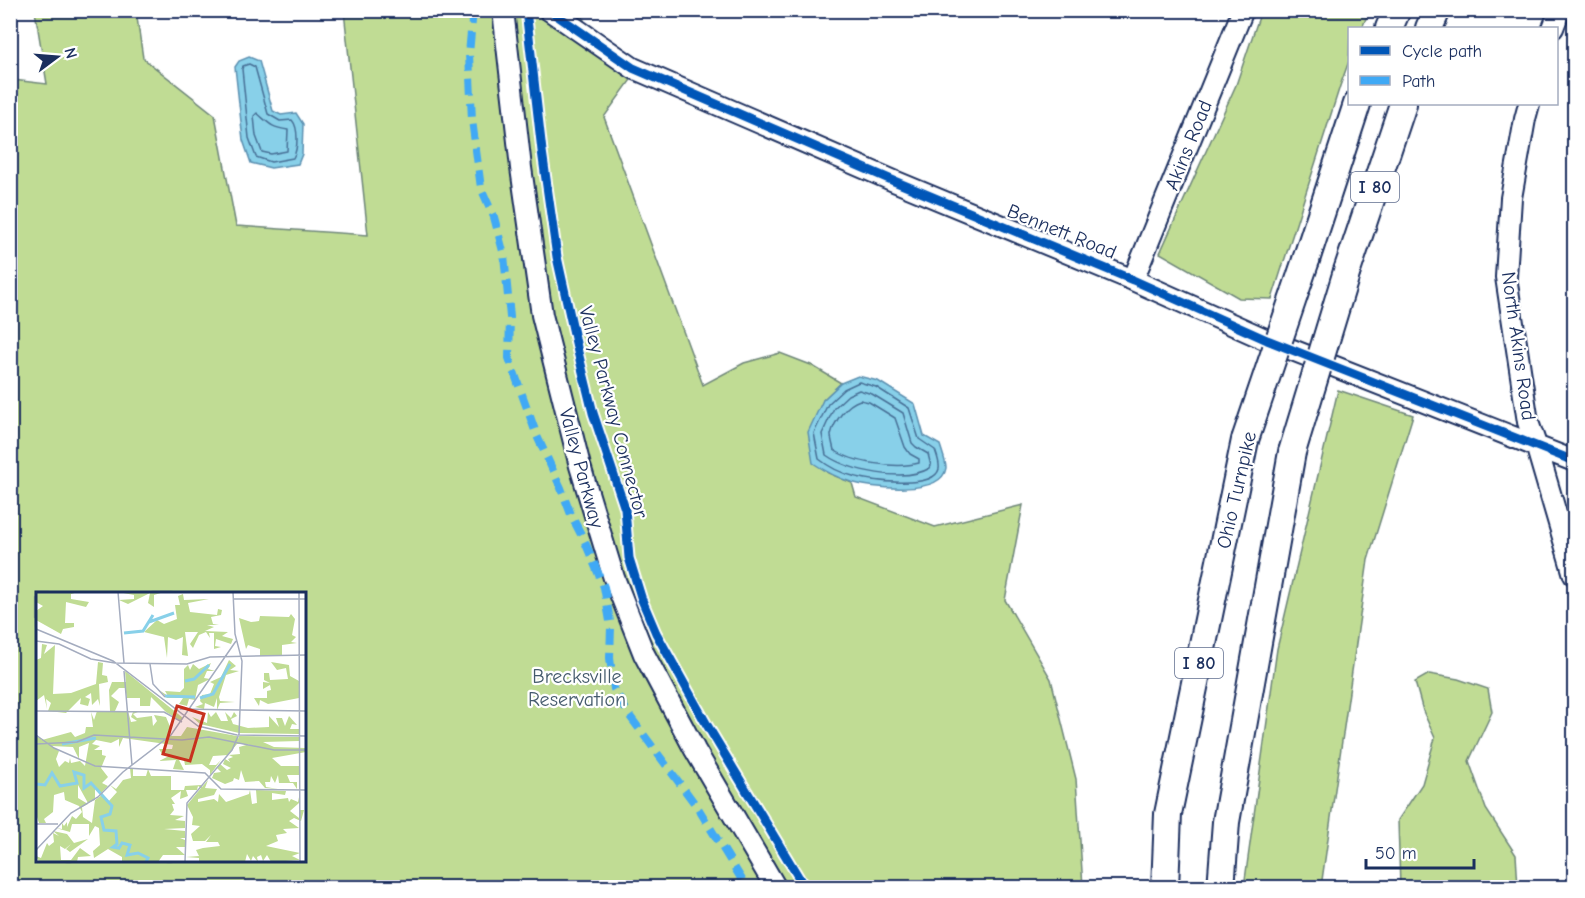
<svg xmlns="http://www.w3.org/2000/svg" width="1585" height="898" font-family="'Comic Neue',sans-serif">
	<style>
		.green { fill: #c0dc94; stroke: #6e8679; stroke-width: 1.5; fill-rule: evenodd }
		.water { fill: #88d0e9; stroke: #5c90b1; stroke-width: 1.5 }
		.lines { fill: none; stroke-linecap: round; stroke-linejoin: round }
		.shore { stroke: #476f96; stroke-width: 1.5 }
		.secondary-casing { stroke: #1b2f5e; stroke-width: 24 }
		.highway-casing { stroke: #1b2f5e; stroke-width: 30 }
		.secondary { stroke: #fff; stroke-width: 20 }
		.highway { stroke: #fff; stroke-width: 26 }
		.highway-bridge-casing { stroke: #1b2f5e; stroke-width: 30; stroke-linecap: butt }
		.highway-bridge { stroke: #fff; stroke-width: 26 }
		.quiet { stroke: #3fa9f5; stroke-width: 8; stroke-dasharray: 15 8; stroke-linecap: butt }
		.cycleway-casing { stroke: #fff; stroke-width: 13 }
		.cycleway { stroke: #0057b8; stroke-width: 9 }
		.labels { text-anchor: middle; stroke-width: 4.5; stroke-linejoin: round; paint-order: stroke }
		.shield { fill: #fff; stroke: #5f6d8e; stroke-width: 1.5 }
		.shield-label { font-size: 18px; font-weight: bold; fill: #1b2f5e }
		.street-label { font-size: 20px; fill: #1b2f5e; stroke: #fff }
		.park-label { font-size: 20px; fill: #445a6c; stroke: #fff }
		.inset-river { fill: none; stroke: #88d0e9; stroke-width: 3 }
		.inset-road { fill: none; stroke: #a4acbf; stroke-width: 1.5 }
		.view { fill: #c8321e; fill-opacity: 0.15; stroke: #c8321e; stroke-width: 3 }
		.inset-edge { fill: none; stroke: #1b2f5e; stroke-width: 3 }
	</style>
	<rect width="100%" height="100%" fill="#fff"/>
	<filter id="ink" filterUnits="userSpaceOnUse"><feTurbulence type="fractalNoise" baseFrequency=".0167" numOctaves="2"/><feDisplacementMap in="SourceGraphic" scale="12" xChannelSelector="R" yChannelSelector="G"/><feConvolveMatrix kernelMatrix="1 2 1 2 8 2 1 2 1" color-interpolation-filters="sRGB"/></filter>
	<g filter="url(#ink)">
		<!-- green -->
		<path class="green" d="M35 11H136L143 58 215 115 236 226 368 235 344 11H582L589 44 633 77 604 117 703 385 744 363 780 353 811 365 841 383 823 400 828 473 852 483 856 497 935 527 1023 505 1005 600 1051 679 1076 779 1083 887H11L10 58 13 80 47 84ZM38 594H304V860H38Z
			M1261 11H1369L1362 28H1350L1349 61 1340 86 1272 299 1239 298 1160 253 1236 85Z
			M1338 390 1413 415 1368 560 1321 887H1244L1277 649Z
			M1429 674 1458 679 1488 689 1492 712 1469 761 1486 809 1516 855 1518 887H1400L1398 820 1422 784 1435 738 1423 711 1415 682Z"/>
		<!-- water -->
		<path class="water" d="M249 57 259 61 273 111 281 115 296 113 303 124 302 154 298 164 271 168 251 163 243 140 235 67 239 61Z
			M858 376 878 381 915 404 924 436 940 445C942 452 946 462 946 468 942 497 870 488 851 482 837 478 825 471 813 463L808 432 823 400 841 383Z"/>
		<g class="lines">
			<!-- shore -->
			<path class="shore" d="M249 64 255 67 268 114 280 121 292 120C299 128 298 149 293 158L271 162 256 157 249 138 242 69 243 66Z
				M257 113C270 124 270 127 288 130L287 151 271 154 262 152 256 136 254 116Z
				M859 382 876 387 909 408 919 439 935 450C937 456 940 463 939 469 934 490 868 481 853 476 841 473 829 467 819 459L814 433 828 404 844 389Z
				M859 390 872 394 903 413 912 443 916 447 928 454 931 466 930 468C905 483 849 471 826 455L822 434 834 408 848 395Z
				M860 400 869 402 895 418 905 447 910 454 919 459V463C897 469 853 463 834 450 833 446 831 439 831 435 834 421 847 404 860 400Z"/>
			<!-- secondary casing -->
			<g class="secondary-casing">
				<path id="secondary" d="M503 10 521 168 542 315 580 466 614 578 644 654 695 750 776 888
					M549 10 633 68 894 181 1133 280 1267 340 1574 461
					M1553 28 1560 10
					M1529 104 1525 119 1511 198 1506 277 1528 422 1536 445 1574 575
					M1133 280 1243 10"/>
			</g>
			<!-- highway casing -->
			<g class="highway-casing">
				<path id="highway" d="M1389 28 1397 10
					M1429 28 1437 10
					M1306 260 1357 104
					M1347 271 1403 104
					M1165 888 1168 814 1245 440
					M1221 888 1226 822 1292 452"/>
			</g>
			<!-- secondary -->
			<use href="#secondary" class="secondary"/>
			<!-- highway -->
			<use href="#highway" class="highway"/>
			<!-- highway-bridge casing -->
			<g class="highway-bridge-casing">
				<path id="highway-bridge" d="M1245 440 1306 260
					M1292 452 1347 271"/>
			</g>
			<!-- highway-bridge -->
			<use href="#highway-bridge" class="highway-bridge"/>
			<!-- quiet -->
			<path class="quiet" d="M473 10 469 54 472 120 481 188 494 217 504 255 510 317 509 358 537 436 561 488 572 517 585 542 604 587 611 627 610 658 614 689 629 715 698 808 747 888"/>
			<!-- cycleway casing -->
			<g class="cycleway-casing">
				<path id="cycleway" d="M526 10 542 151 557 257 578 352 593 413 625 509 629 558 642 600 656 633 707 725 805 888
					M549 10 633 68 894 181 1133 280 1267 340 1574 461"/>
			</g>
			<!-- cycleway -->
			<use href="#cycleway" class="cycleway"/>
		</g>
	</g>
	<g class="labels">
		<!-- shield labels -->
		<g class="shield">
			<rect x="1351" y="172" width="48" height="30" rx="4.5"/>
			<rect x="1175" y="648" width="48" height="30" rx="4.5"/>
		</g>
		<g class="shield-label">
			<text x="1375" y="193">I 80</text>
			<text x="1199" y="669">I 80</text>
		</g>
		<!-- street labels -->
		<g class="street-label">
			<text transform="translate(1188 145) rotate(-68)" y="7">Akins Road</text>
			<text transform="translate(1062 231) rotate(22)" y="7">Bennett Road</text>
			<text transform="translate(1519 346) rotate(82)" y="7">North Akins Road</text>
			<text transform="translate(614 412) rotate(75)" y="7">Valley Parkway Connector</text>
			<text transform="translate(582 468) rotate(75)" y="7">Valley Parkway</text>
			<text transform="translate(1236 490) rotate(-77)" y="7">Ohio Turnpike</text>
		</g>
		<!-- park labels -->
		<g class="park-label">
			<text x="577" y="683">Brecksville<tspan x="577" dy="23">Reservation</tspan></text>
		</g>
	</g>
	<!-- overview -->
	<g transform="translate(36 592)">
		<rect width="270" height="270" fill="#fff"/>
		<path d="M0 0H42L35 2V7L53 10 50 15 30 10 29 31H38V35L27 37 25 42 0 28V19L7 14 0 10ZM82 0H128L118 3V15L112 11 114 1 92 12 83 8 98 7V3ZM147 2 148 8 173 7 152 11 154 20 181 23 182 17 186 18 185 23 175 25 177 32 183 33H171L178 35 169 39 192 40 186 44 197 47 195 52 180 47 179 54 185 55 178 57V41H173L174 46 170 40 163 43 157 56 154 52 162 40H149L152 64 146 63 147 45 140 48 132 45 131 66 128 45 108 40 121 28 128 32 141 27 139 13H144L142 4ZM255 22 259 27 256 43 260 45 255 50 261 51 246 53V64H224V57L212 53 210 57 203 26 215 30 223 29 224 24 253 25ZM6 52 11 53 8 62 19 53 17 102 35 101 60 92 62 70 67 71 66 83 71 84 72 90 63 92 64 114 62 107 56 113 55 101 49 105 54 107 52 114 44 112 45 106 30 121 12 119 15 111 10 107 11 117 8 103 0 109V68L5 66ZM193 68 200 74 194 78 203 79 190 83 183 105 184 109 199 110 184 111 181 118V106L178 115 169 111 168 117 159 115 167 112 164 109 166 103 174 102 178 92 174 90 185 85ZM235 70 253 73 254 84 263 89V106L232 112 224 108 223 114 218 106H231V99L235 98 234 93 227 97V90L234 91 228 88V81H233L234 88 252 87 250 76 241 78ZM175 71 172 77 179 79H171L168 86 174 87 162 93 159 108 153 107 151 114 143 112 147 106H131L123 98 132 104 129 99 144 100 148 96V77L152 73 154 78 157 72 163 77ZM89 79 147 126 145 129 130 120 115 105 114 114H104V106H91L89 96H83L75 104 83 110 79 119H92L95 130 101 129 95 125 97 120H102L97 122 101 126 116 124 117 134 121 129 118 123 130 125 135 137 132 144H145L151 135 201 144 202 147 203 144 263 145V149L227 150 238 155 270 156V160L236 166 245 174H263V183H251L254 190H261V197L257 191H243L242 183 239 191 235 184 234 190H229L230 195 242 197 229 196 223 189 209 190 205 178 203 188 198 186 197 189 189 192 176 186 178 181 185 180 181 176 184 172 191 178 195 176 187 172 189 167 194 170 192 167 197 165 193 163 204 162 203 155 214 152H201L192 163 177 164 173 173H180L185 168 174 183V178L166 172 149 173 148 168H143L148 178 137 177 140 168 123 169 133 164 126 162 123 157H136L137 153 87 146 83 155V147L75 151 60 148 56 152 64 154 58 158H66V163L70 164 65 176 72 185 66 191 72 194 65 201 59 195V208L66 203 72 210 81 200 74 193 80 197 87 188 95 186 94 176 97 177V184H110L112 177 115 184H135V198H148L149 194 165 193 166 195 172 188 169 196 181 197 178 203 162 207V210L178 207 182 210 183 202 190 210 213 202 214 198 216 212 221 211 220 198 250 199 249 203 236 201V208L252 206 253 210 255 207 262 210 264 200V216L263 211 254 219 263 226 264 218H268L265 229 258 226 253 229 263 236 247 237 251 241 240 243 242 249 230 254 264 261 256 264 264 268 235 270 231 263 227 269 225 263 221 265 222 270 217 264 215 269 211 262 209 270H163V266L150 265 163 264 160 258 167 256 184 254 182 250H170L175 243 169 249H157L155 242 164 234 156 233 157 225 151 213 165 196 162 194 161 198H150L152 204 144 207 145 199 135 206 139 212H136L138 218 134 223 148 224 139 228 149 229V236L128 237 149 239V246H144L149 248V255H140L149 263H127L122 270H86V265L72 257 58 266 57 259 64 253 63 236 59 234 53 244V232H36L34 240 20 236 26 237V231L28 234 31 230V235L36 224 40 227 46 220 43 214 29 208 28 200 18 203 17 220 8 227 10 231H3L0 222V143L6 148 35 140 39 145 49 141 50 135H57L55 120 58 128 61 119H74L73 98 76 90H90ZM53 151 49 174 44 169 35 171 34 166 33 171 29 169 23 175 20 167 23 159 15 154 37 155 43 167V155ZM42 193 52 211 59 208 56 231 47 225 46 215 52 212 42 206ZM172 120 175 125 180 120 185 129H192L189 120 195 126 198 120 201 124 195 127 197 132 212 136 233 135V124L243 135 240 126H246L249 134 253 124 261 133 256 132 254 137H263V142L203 141 164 132 156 125 171 131ZM17 239 31 242 38 251 52 247 34 260 30 257 35 252 29 257 24 254 25 268H35L44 256 55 264 42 265 41 270H3L0 264 5 266 11 251 13 254 18 250 17 241 23 244Z" fill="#c0dc94" fill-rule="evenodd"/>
		<path class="inset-river" d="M113 30 138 21M88 41 107 39 117 23M149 89 158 87 173 73M129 104 159 105M164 106 177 102 194 72M26 152 60 146M0 192 9 193 16 181 24 194 41 191 38 180 48 183V196L55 191 76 214 74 222 65 225 68 238 80 239 81 252 77 255 83 256 86 251 94 253 91 263 102 261 112 266 110 270"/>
		<path class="inset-road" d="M82 0 88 71M263 0 264 270M197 7H270M0 37 77 69 162 134 201 143 270 144M0 49 23 52 55 67 79 71M79 71 151 72 174 65 270 63M114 72 117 92 129 105M88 79 96 173M144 117 270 119M0 119 128 120 146 130M0 143 18 156 59 174 169 181 185 197 270 198M0 152 41 150 58 143 146 148 173 145 238 158H270M0 232H22M0 258 35 221 62 205 87 180 135 143 200 49M149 270 151 211 196 158 203 142 206 69 199 42 197 0"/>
		<path class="view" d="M141 114 168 122 154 169 127 162Z"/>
		<rect width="270" height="270" class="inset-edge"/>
	</g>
	<!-- margin -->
	<rect width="1585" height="898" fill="none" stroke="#fff" stroke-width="36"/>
	<rect x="18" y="18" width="1549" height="862" fill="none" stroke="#1b2f5e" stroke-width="2" filter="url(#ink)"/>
	<!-- legend -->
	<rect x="1348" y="27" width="210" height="78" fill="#ffffff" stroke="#a4acbf" stroke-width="1.5"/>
	<rect x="1360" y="46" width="30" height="9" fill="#0057b8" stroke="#a4acbf" stroke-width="1.5"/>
	<text x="1402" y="57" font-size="18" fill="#1b2f5e">Cycle path</text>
	<rect x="1360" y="76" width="30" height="9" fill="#3fa9f5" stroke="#a4acbf" stroke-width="1.5"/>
	<text x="1402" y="87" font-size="18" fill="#1b2f5e">Path</text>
	<!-- north arrow -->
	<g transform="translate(57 57) rotate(74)" stroke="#ffffff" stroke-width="4.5" paint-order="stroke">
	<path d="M0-4.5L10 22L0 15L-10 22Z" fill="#1b2f5e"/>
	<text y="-9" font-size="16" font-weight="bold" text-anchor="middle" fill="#1b2f5e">N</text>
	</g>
	<!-- scale -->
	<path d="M1366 859v9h108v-9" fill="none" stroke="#1b2f5e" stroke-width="3"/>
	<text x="1375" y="859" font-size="18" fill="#1b2f5e" stroke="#ffffff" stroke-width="4.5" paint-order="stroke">50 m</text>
</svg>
